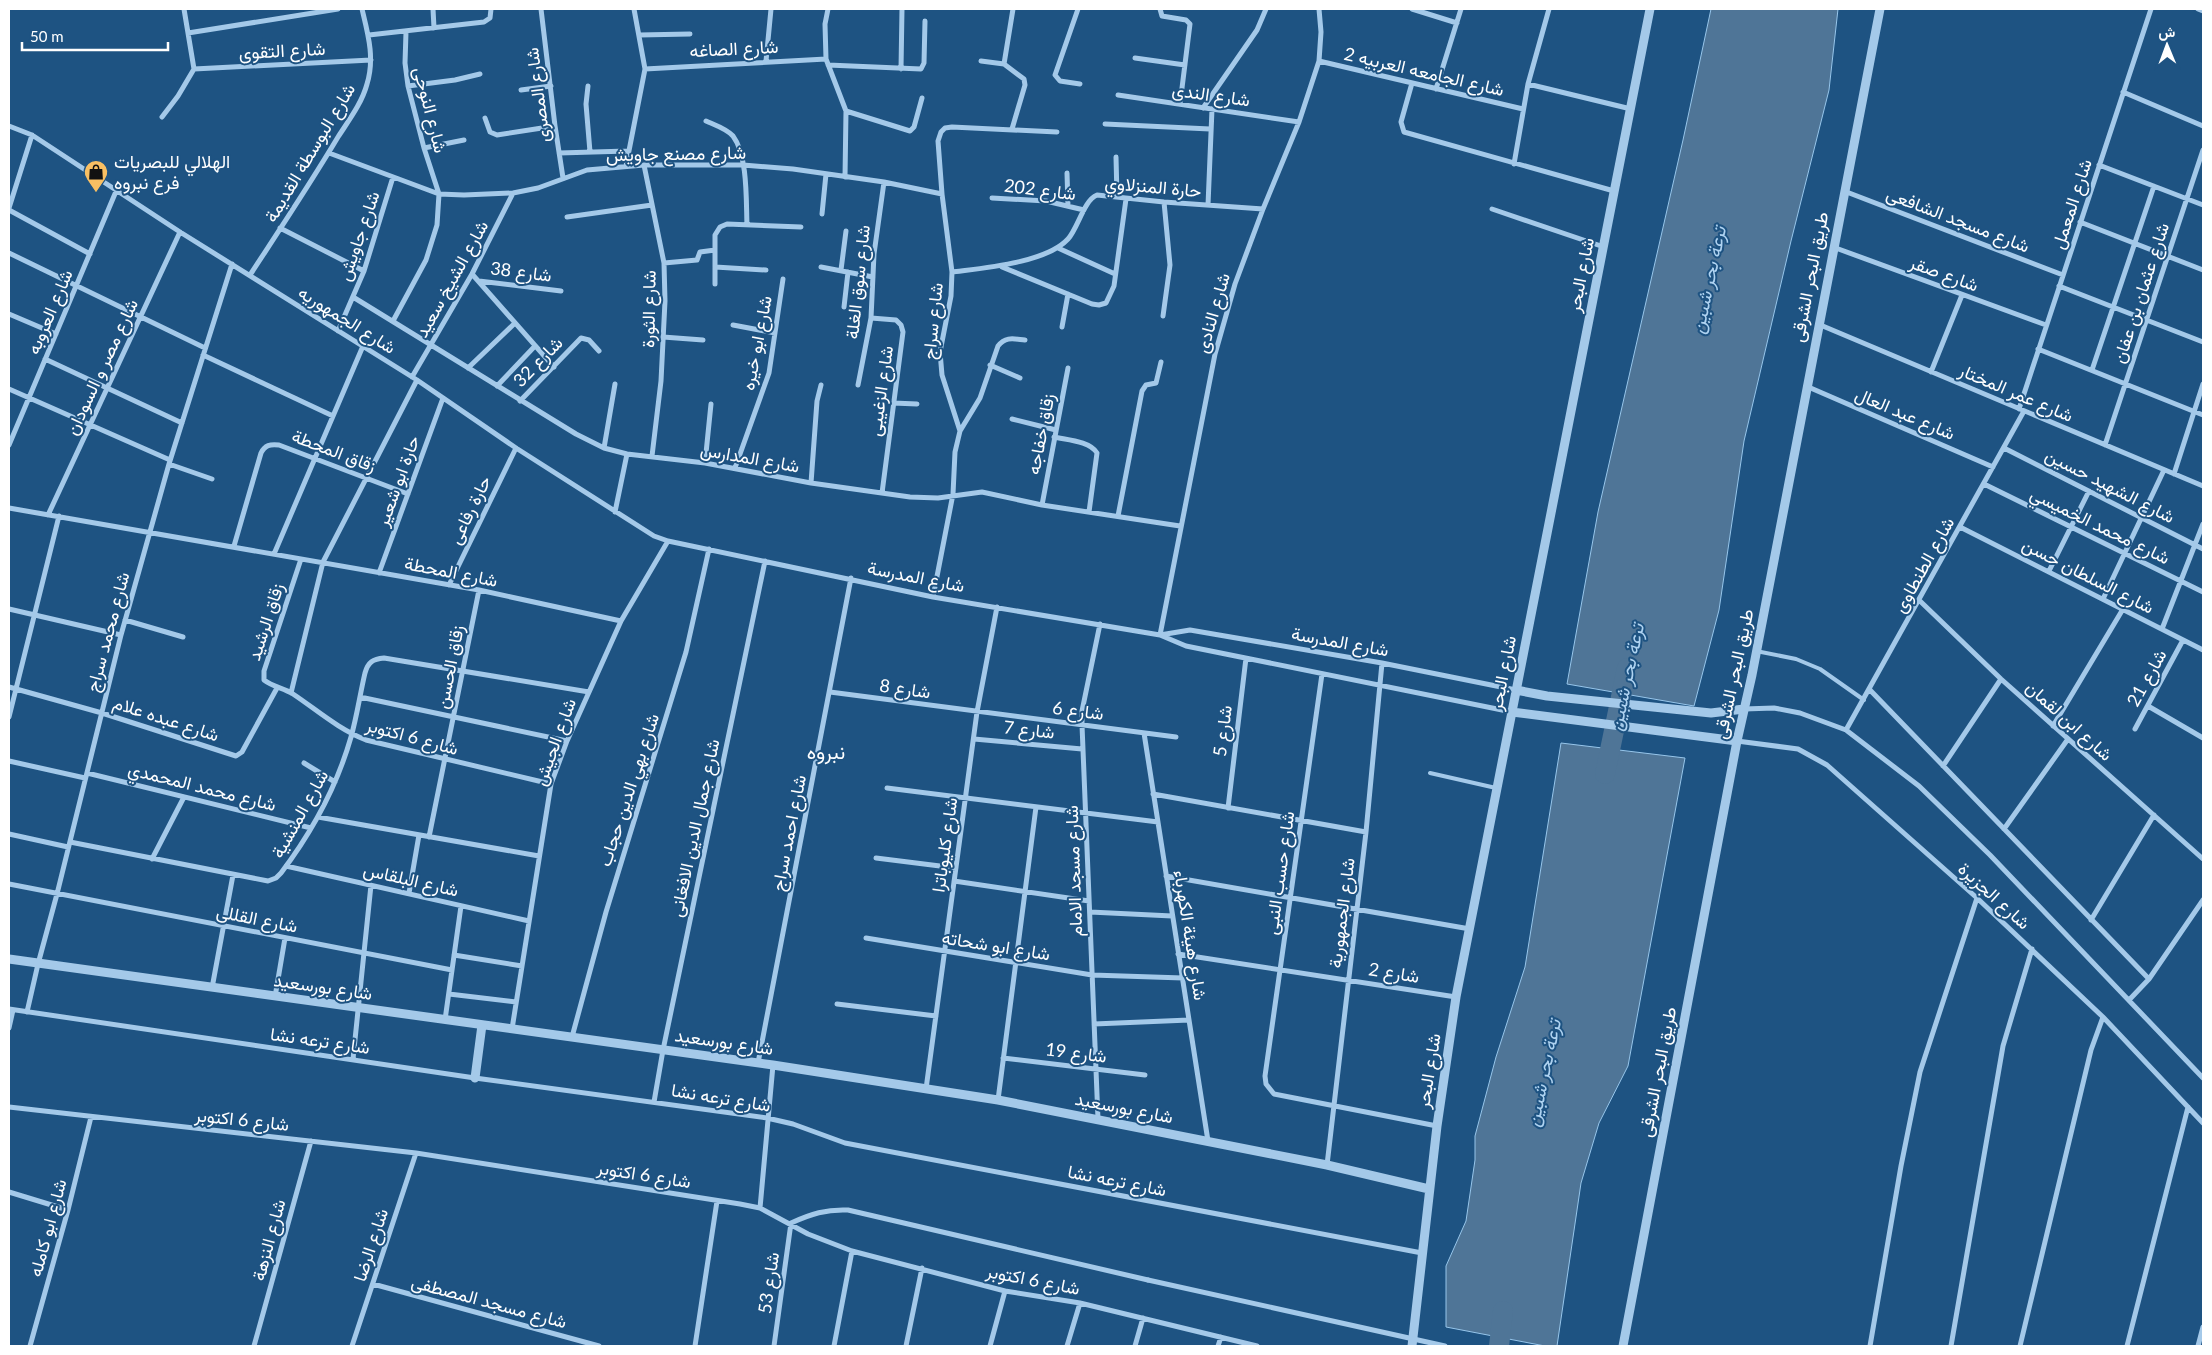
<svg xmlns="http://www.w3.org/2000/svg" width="2212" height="1355" font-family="Lato,Vazirmatn,sans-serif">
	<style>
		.water { fill: #4f7597; stroke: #97c6eb }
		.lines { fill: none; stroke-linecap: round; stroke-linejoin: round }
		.canal { stroke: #4f7597; stroke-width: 20 }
		.service { stroke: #a4c9e9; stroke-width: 4 }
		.minor { stroke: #a4c9e9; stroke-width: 5 }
		.tertiary { stroke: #a4c9e9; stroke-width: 9 }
		.minor-bridge { stroke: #a4c9e9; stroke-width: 5 }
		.labels { text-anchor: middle; stroke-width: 4; stroke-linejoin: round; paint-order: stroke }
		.street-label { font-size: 18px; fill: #fff; stroke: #1e5382 }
		.poi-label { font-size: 18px; fill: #fff; stroke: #1e5382; text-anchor: start }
		.water-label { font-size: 19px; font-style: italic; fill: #afd3f1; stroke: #1e5382 }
		.quarter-label { font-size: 20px; fill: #fff; stroke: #1e5382 }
	</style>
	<rect width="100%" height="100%" fill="#1e5382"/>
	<!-- water -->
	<path class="water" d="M1711 9H1838L1829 90 1791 241 1744 441 1719 610 1694 706 1567 684 1598 512 1683 140Z
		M1561 743 1685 758 1628 1066 1599 1123 1581 1183 1557 1346H1545L1446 1327V1266L1466 1221 1475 1160V1136L1496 1057 1525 967Z"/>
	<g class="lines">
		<!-- canal -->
		<path class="canal" d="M1605 774 1627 668
			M1499 1346 1503 1311"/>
		<!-- service -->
		<path class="service" d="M1756 651 1796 659 1820 669 1864 700
			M1430 773 1496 788"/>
		<!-- minor -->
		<path class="minor" d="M433 9 434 28
			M541 9 555 126 563 178
			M828 9 825 24 826 59 846 111 845 177
			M1078 9 1055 75 1060 81 1080 84
			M1160 9 1162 16 1186 20 1190 24 1180 104
			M1412 9 1457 23
			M2198 9 2203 11
			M188 33 338 9
			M369 35 484 22 490 18 491 9
			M639 35 690 34
			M1135 58 1185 65
			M766 61 771 9
			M981 61 1004 64
			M1319 61 1523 109
			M828 65 921 69 924 63 925 21
			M194 69 371 60
			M645 69 826 59
			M901 69 902 9
			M1412 83 1401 122 1404 132 1614 191
			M1528 84 1631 109
			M408 86 455 80 480 74
			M588 86 586 104 590 152
			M1436 89 1461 9
			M521 90 551 86
			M2123 92 2203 126
			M1118 95 1299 122
			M1203 108 1257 30 1266 9
			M846 111 910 131 914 127 922 98
			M162 117 178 96 194 69 184 9
			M485 118 490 132 497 135 555 126
			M706 121C715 125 727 129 733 136 748 156 746 201 747 225
			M1105 124 1210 129
			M9 126 32 135 180 232 417 380 516 448 654 536 668 541 933 597 1160 635 1186 646 1512 712
			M1012 129 1025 85 1024 79 1004 64 1013 9
			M424 148 464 140
			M329 153 439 194 464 195 513 193 538 188 587 170 644 165H743L793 169 884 182 942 194
			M559 153 628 151
			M1116 157 1117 197
			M1514 164 1528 84 1549 9
			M644 165 664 263 665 301 661 381 652 456
			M2099 165 2203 205
			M626 166 645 69 634 9
			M1067 173 1068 206
			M1844 191 2063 275
			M992 198 1046 201 1084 210
			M1208 205 1212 109
			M9 208 32 135
			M1492 209 1604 247
			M9 210 90 254
			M822 214 826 174
			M567 217 652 205
			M2080 222 2203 270
			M280 228 364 271
			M1833 247 2046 325
			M1058 248 1115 274
			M9 253 205 348
			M664 263 697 260 700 252 715 250
			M715 267 766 270
			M821 267 873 277
			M1002 267 1092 304 1099 305 1106 303 1114 286 1126 199
			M841 270 846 231
			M952 272C983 268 1046 263 1068 239 1078 228 1084 200 1097 195L1164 202 1263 209
			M472 274 554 367
			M250 275C280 229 310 184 338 137 349 120 362 103 367 84 375 58 368 34 362 9
			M479 281 561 291
			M715 284V235L720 227 727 224 801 227
			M2059 286 2203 342
			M353 297 576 434 604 448 627 454 705 463 811 483 910 497 938 498 982 492 1042 505 1180 526
			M844 307 848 272
			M9 314 56 334
			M1163 316 1170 265 1164 202
			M871 318 896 320 901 325 903 332 882 493
			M393 321 426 260 437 225 439 194 424 148 408 86 405 63 406 32
			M1818 324 2203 486
			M733 325 775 333
			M1062 327 1068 294
			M338 331 364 271 393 177
			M663 337 703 340
			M2038 349 2203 415
			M203 355 333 416
			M45 359 182 423
			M990 365 1020 378
			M468 368 515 323
			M2092 370 2154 186
			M1931 372 1962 295
			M412 377 472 274 513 193
			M858 385 871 318 874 254 884 182
			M497 386 535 346
			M1806 386 1993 467
			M9 389 170 460
			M520 401 581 338 589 340 599 351
			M893 403 917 404
			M2019 409 2151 9
			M1012 419 1056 430
			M960 431 980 398 998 346C1006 336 1014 339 1025 340
			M1054 437C1067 440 1090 441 1097 453L1089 512
			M9 445 117 189
			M2105 445 2203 150
			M604 448 615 384
			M2004 448 2203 549
			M705 463 711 404
			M169 464 212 479
			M735 468 769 373 783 279
			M2174 474 2203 384
			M811 483 817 401 821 385
			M1984 484 2203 592
			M1042 505 1068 368
			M9 508 479 590 621 621
			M615 512 627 454
			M48 515 180 232
			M1118 516 1142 391 1146 385 1156 383 1161 362
			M1960 527 2203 650
			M234 546 261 453C265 445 270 444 279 445L408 494
			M274 554 363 346
			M301 559 264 671V680C273 687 284 688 293 694 317 710 338 729 366 740L551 784
			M2049 571 2089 491
			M379 573 443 398
			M449 585 516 448
			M933 597 953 494 955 452 960 431 942 375 940 352 951 296 952 272 942 194 938 141 941 132 945 128 952 127 1057 132
			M2103 599 2164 470
			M1920 601 2001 679 2203 859
			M9 609 121 635
			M125 620 183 637
			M2162 629 2203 524
			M1160 635 1215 354 1235 284 1263 209 1299 122 1319 61 1321 32 1319 9
			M1160 635 1190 630 1382 663 1516 690
			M1322 674 1265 1076 1266 1084 1274 1094 1437 1126
			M9 687 102 713 236 756 242 752 277 688
			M1870 690 2149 979
			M830 692 1176 737
			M291 693 323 562 417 380
			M360 697 567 741
			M2148 706 2203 738
			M1744 709 1774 708 1800 713 1846 730 1919 786 1990 855 2203 1078
			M9 717 59 516
			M2053 726 2123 609
			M2135 729 2183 640
			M1846 730 2024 411
			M1144 733 1208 1141
			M974 739 1082 749
			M1737 741 1798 749 1827 765 1977 898 2103 1017 2203 1123
			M9 761 85 778
			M304 763 335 782
			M1943 766 2001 679
			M87 773 311 828
			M887 788 1158 822
			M1153 794 1366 832
			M1228 808 1246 658
			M318 817 539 856
			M2004 829 2068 739
			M9 834 68 847
			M429 837 479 590
			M70 842 268 881 276 878 281 873C312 832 337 786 351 737 357 716 360 694 365 673 368 662 373 659 384 658L589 692
			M876 858 956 868
			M152 859 184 797
			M286 866 529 921
			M1166 876 1470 929
			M954 881 1089 901
			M9 884 452 970
			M409 893 419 835
			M1090 912 1172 916
			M2091 920 2154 815
			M866 938 1092 975 1183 978
			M1178 954 1456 997
			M454 955 522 966
			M212 988 233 875
			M449 994 516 1002
			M275 997 285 938
			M2130 999 2149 979 2203 900
			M837 1004 936 1016
			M9 1009 475 1078 767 1118 793 1124 845 1143 1422 1253
			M27 1012 38 964 57 894 121 635 169 464 232 264
			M445 1020 461 906
			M1094 1024 1189 1020
			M9 1028 13 1010
			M512 1029 551 784 567 741 621 621 668 541
			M572 1037 606 912 686 652 709 549
			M1003 1058 1145 1075
			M353 1059 371 885
			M758 1063 851 578
			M926 1089 977 712 997 607
			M998 1100 1036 807
			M654 1102 663 1050 765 561
			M9 1107 416 1153 740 1204 760 1208 808 1234 852 1251 1005 1291 1080 1303 1257 1346
			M1098 1119 1082 725V711L1100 624
			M1327 1165 1366 832 1382 663
			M9 1192 68 1210
			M760 1208 773 1065
			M373 1284 599 1346
			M30 1346 68 1210 91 1117
			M254 1346 311 1141
			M352 1346 416 1153
			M695 1346 717 1201
			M774 1346 791 1223C811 1214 826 1209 848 1210L1148 1280
			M834 1346 852 1251
			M906 1346 922 1268
			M990 1346 1005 1291
			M1067 1346 1080 1303
			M1135 1346 1143 1318
			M1218 1346 1221 1337
			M1870 1346 1901 1166 1920 1072 1977 898
			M1951 1346 2003 1046 2032 949
			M2020 1346 2091 1050 2103 1017
			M2127 1346 2188 1107
			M2198 1346 2203 1327"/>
		<!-- tertiary -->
		<path class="tertiary" d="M1516 690 1547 696 1711 713 1744 709
			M1512 712 1737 741
			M9 959 773 1065 998 1100 1327 1165 1429 1189
			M475 1078 482 1025
			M1412 1346 1437 1126 1456 997 1650 9
			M1623 1346 1737 741 1752 675 1880 9"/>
		<!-- minor-bridge -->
		<path class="minor-bridge" d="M1148 1280 1445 1346"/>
	</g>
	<!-- icons -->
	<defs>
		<g id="shop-pin" transform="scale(1.25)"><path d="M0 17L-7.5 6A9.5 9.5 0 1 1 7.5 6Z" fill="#f8bf63" stroke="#1e5382"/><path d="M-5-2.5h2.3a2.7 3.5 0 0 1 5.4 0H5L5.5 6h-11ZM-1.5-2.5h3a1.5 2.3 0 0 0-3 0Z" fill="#111"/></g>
	</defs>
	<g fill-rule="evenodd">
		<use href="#shop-pin" x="96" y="172"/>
	</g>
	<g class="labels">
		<!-- street labels -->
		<g class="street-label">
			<text transform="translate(734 49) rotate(-3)" y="6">شارع الصاغه</text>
			<text transform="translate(282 51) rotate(-3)" y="6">شارع التقوى</text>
			<text transform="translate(1424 72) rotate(13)" y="6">شارع الجامعه العربيه 2</text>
			<text transform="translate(538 95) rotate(-97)" y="6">شارع المصرى</text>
			<text transform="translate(1211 95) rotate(8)" y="6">شارع الندى</text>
			<text transform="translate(430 110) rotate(76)" y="6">شارع النوحى</text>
			<text transform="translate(310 153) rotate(-59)" y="6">شارع البوسطة القديمة</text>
			<text transform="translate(676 154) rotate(-1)" y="6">شارع مصنع جاويش</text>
			<text transform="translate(1153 187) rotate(5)" y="6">حارة المنزلاوي</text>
			<text transform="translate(1040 190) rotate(7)" y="6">شارع 202</text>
			<text transform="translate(2072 204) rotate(-72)" y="6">شارع المعمل</text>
			<text transform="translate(1958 220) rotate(21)" y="6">شارع مسجد الشافعى</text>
			<text transform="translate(359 236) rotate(-71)" y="6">شارع جاويش</text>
			<text transform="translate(521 272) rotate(7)" y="6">شارع 38</text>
			<text transform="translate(1944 274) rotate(20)" y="6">شارع صقر</text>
			<text transform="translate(1581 275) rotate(-79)" y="6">شارع البحر</text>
			<text transform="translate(1810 277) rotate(-79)" y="6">طريق البحر الشرقى</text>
			<text transform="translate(452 279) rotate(-61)" y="6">شارع الشيخ سعيد</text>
			<text transform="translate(858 282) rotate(-84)" y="6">شارع سوق الغلة</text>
			<text transform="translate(2141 293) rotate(-72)" y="6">شارع عثمان بن عفان</text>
			<text transform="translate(649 309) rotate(-89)" y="6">شارع الثورة</text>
			<text transform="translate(50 312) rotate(-67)" y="6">شارع العروبه</text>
			<text transform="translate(1213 313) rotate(-74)" y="6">شارع النادى</text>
			<text transform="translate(347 320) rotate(32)" y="6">شارع الجمهوريه</text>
			<text transform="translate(933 321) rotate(-84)" y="6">شارع سراج</text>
			<text transform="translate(757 343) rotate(-79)" y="6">شارع ابو خيره</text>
			<text transform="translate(538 362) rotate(-46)" y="6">شارع 32</text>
			<text transform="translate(102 367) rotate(-65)" y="6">شارع مصر و السودان</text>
			<text transform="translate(881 391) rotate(-82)" y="6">شارع الزغيبى</text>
			<text transform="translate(2016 393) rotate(23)" y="6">شارع عمر المختار</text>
			<text transform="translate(1905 414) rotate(23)" y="6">شارع عبد العال</text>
			<text transform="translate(1041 434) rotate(-79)" y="6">زقاق خفاجه</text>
			<text transform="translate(334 451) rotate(21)" y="6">زقاق المحطة</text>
			<text transform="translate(750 458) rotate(10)" y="6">شارع المدارس</text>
			<text transform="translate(398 481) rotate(-70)" y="6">حارة ابو شعير</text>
			<text transform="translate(2110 486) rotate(27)" y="6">شارع الشهيد حسين</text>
			<text transform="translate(470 510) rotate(-64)" y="6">حارة رفاعى</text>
			<text transform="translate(2100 526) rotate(26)" y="6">شارع محمد الخميسي</text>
			<text transform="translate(1924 565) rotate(-61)" y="6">شارع الطنطاوى</text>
			<text transform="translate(451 572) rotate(11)" y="6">شارع المحطة</text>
			<text transform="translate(2088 576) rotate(27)" y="6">شارع السلطان حسن</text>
			<text transform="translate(916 577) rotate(11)" y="6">شارع المدرسة</text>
			<text transform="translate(266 622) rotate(-72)" y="6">زقاق الرشيد</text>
			<text transform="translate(108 632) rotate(-75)" y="6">شارع محمد سراج</text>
			<text transform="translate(1340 642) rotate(10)" y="6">شارع المدرسة</text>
			<text transform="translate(450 667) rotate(-79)" y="6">زقاق الحسن</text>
			<text transform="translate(1503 673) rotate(-79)" y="6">شارع البحر</text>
			<text transform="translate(1734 674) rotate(-78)" y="6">طريق البحر الشرقى</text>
			<text transform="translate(2147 678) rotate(-61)" y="6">شارع 21</text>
			<text transform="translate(905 689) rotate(8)" y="6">شارع 8</text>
			<text transform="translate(1078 711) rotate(7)" y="6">شارع 6</text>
			<text transform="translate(166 719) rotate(18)" y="6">شارع عبده علام</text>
			<text transform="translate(2069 721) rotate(42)" y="6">شارع ابن لقمان</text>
			<text transform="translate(1029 730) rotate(6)" y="6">شارع 7</text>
			<text transform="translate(1223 731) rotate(-83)" y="6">شارع 5</text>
			<text transform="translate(412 737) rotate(15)" y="6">شارع 6 اكتوبر</text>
			<text transform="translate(555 742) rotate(-70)" y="6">شارع الجيش</text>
			<text transform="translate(202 787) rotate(14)" y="6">شارع محمد المحمدي</text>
			<text transform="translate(629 790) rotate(-72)" y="6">شارع بهي الدين حجاب</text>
			<text transform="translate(300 814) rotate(-61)" y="6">شارع المنشية</text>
			<text transform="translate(695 828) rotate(-78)" y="6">شارع جمال الدين الافغانى</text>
			<text transform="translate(789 833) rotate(-79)" y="6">شارع احمد سراج</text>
			<text transform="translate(945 845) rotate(-82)" y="6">شارع كليوباترا</text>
			<text transform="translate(1074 871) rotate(-92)" y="6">شارع مسجد الامام</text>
			<text transform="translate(1280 873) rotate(-82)" y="6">شارع حسب النبى</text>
			<text transform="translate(411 880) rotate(13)" y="6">شارع البلقاس</text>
			<text transform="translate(1994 896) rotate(42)" y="6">شارع الجزيرة</text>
			<text transform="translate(1342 913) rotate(-83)" y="6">شارع الجمهورية</text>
			<text transform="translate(257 919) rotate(11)" y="6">شارع القللى</text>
			<text transform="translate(1190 935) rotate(81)" y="6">شارع هيئة الكهرباء</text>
			<text transform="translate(996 946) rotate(9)" y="6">شارع ابو شحاته</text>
			<text transform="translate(1394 973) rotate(9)" y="6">شارع 2</text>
			<text transform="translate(323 987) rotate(8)" y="6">شارع بورسعيد</text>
			<text transform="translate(320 1041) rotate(8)" y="6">شارع ترعه نشا</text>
			<text transform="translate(724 1042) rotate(8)" y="6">شارع بورسعيد</text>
			<text transform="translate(1076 1053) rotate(7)" y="6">شارع 19</text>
			<text transform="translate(1429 1071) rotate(-81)" y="6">شارع البحر</text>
			<text transform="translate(1658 1072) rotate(-79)" y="6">طريق البحر الشرقى</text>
			<text transform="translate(721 1098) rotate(9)" y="6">شارع ترعه نشا</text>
			<text transform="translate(1124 1108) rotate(11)" y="6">شارع بورسعيد</text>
			<text transform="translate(242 1120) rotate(6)" y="6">شارع 6 اكتوبر</text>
			<text transform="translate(644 1175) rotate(9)" y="6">شارع 6 اكتوبر</text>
			<text transform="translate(1117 1181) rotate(11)" y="6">شارع ترعه نشا</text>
			<text transform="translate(48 1228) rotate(-75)" y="6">شارع ابو كامله</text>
			<text transform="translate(269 1240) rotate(-75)" y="6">شارع النزهة</text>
			<text transform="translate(371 1245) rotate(-72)" y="6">شارع الرضا</text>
			<text transform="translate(1033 1280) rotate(11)" y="6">شارع 6 اكتوبر</text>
			<text transform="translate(769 1283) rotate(-82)" y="6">شارع 53</text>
			<text transform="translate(489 1302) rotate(15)" y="6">شارع مسجد المصطفى</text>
		</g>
		<!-- poi labels -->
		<g class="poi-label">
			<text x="114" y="168">الهلالي للبصريات<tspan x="114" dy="21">فرع نبروه</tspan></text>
		</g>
		<!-- water labels -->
		<g class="water-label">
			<text transform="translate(1708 280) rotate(-78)" y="7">ترعة بحر شبين</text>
			<text transform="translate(1626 677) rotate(-78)" y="7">ترعة بحر شبين</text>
			<text transform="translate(1543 1073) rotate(-78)" y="7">ترعة بحر شبين</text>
		</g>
		<!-- quarter labels -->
		<g class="quarter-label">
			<text x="826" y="759">نبروه</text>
		</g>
	</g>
	<!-- border -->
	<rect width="2212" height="1355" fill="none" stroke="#ffffff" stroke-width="20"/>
	<!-- north arrow -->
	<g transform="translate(2167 45) rotate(359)" stroke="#1e5382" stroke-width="4" paint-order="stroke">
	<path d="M0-4L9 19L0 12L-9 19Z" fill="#ffffff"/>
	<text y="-8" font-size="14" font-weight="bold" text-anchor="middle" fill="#ffffff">ش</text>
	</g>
	<!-- scale -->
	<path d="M22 42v8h146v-8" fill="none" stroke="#ffffff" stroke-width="2.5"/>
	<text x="30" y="42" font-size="15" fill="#ffffff" stroke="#1e5382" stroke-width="4" paint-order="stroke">50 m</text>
</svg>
